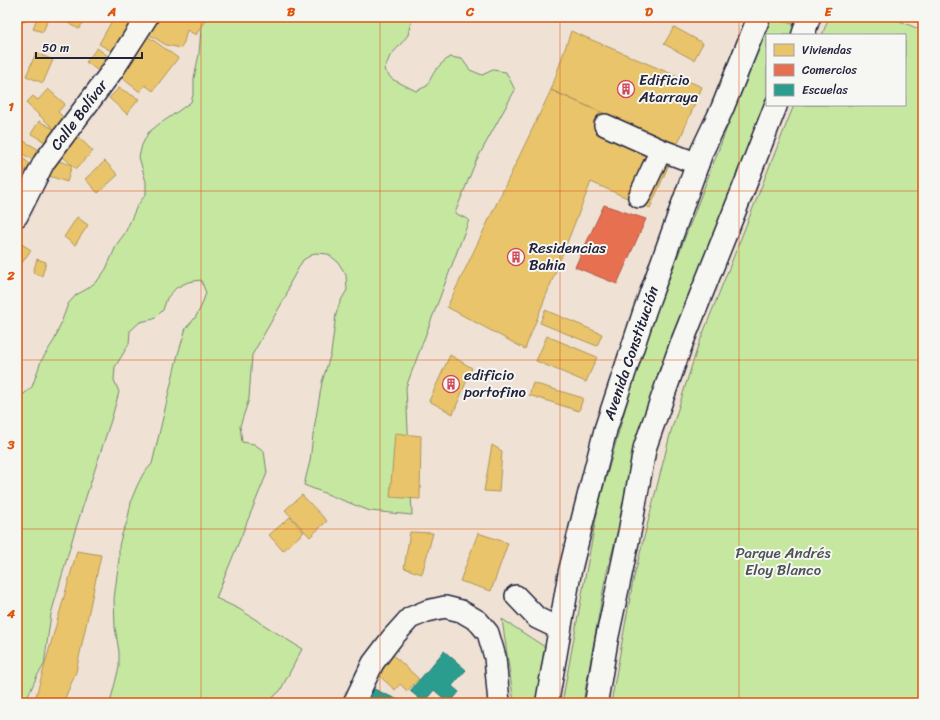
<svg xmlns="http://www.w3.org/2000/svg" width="940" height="720" font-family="Sriracha,sans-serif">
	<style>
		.green { fill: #c6e7a0; stroke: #74846e }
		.homes { fill: #e9c46a; stroke: #ad935c }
		.shops { fill: #e76f51; stroke: #ac584a }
		.schools { fill: #2a9d8f; stroke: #287876 }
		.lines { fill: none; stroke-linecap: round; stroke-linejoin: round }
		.minor-casing { stroke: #22223b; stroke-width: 24 }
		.major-casing { stroke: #22223b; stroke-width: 25 }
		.minor { stroke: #f6f6f2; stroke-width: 21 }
		.major { stroke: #f6f6f2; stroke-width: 22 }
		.grid { fill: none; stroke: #de560e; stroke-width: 1; stroke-opacity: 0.55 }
		.labels { text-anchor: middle; stroke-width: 4; stroke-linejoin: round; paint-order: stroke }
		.poi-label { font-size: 15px; fill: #22223b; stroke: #f6f6f2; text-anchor: start }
		.street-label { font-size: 15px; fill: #22223b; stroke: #f6f6f2 }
		.park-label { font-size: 15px; fill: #4b5354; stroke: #f6f6f2 }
		.neatline { fill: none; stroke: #de560e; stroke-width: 1.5 }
		.grid-label { font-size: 13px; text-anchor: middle; font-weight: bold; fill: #de560e }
	</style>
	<rect width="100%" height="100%" fill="#efe2d4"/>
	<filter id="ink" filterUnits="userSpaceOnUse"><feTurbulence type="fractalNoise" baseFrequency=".025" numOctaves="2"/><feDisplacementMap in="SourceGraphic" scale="8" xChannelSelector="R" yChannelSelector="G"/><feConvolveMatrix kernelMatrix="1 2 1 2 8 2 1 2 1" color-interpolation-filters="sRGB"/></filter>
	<g filter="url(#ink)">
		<!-- green -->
		<path class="green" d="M204 17H412L408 35 400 45 390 56 384 70 392 79 416 91 427 86C434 71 437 66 450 57L462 59 470 70 482 75 493 70 506 72 515 90 476 161 455 213 469 220 406 387 412 515 370 511 304 485 310 461 313 435 322 382 331 353 336 314 340 302 347 290 346 275 338 262 328 254 315 253 303 260 290 283 286 296 252 355 249 399 240 426 242 442 254 444 264 451 267 473 216 598 239 609 302 649 280 691 267 703H110L119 667V652L115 627 114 599 119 559V546L122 534 127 522 132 498 137 486 143 474 152 464 178 354 186 328 195 318 201 307 206 293 201 280 188 282 176 288 167 298 163 310 154 319 140 322 130 331 129 344 115 367 114 380 119 392 112 417 73 537 51 614 44 665 37 676 25 703H17V400L32 387 41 361 55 339 68 304 76 295 87 289 98 280 106 269 117 244 125 233 137 206 146 194V182L139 157 142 145 148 133 159 124 170 117 191 102 194 91V78L199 54 201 29Z
			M829 17H891L923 31V703H611L633 581 671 431 698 346 794 105H905V35H822Z
			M769 18 797 25 793 35H767V100L658 373 605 580 583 703H562L598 507 640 355Z
			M502 619 545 647 536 703H514Z"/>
		<!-- homes -->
		<path class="homes" d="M17 17H25L26 21 17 24Z
			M37 17H41L48 19 43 32 33 29Z
			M72 17H86L79 29 68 23Z
			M114 17H133L113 52 99 44Z
			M157 17H207L196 35 187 30 184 42 181 48 166 45 147 33Z
			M674 27 703 43 694 60 664 44Z
			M571 31 702 87 677 146 551 90Z
			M146 35 178 58 153 91 145 85 140 92 117 74Z
			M97 48 108 56 97 70 86 62Z
			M36 53 53 60 43 83 26 76Z
			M119 88 139 99 127 114 109 98Z
			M48 89 65 104 58 112 64 118 54 129 26 103 33 96 38 100Z
			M551 90 677 146 650 208 591 182 525 349 447 307Z
			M39 121 55 130 47 143 31 134Z
			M75 134 93 151 76 169 58 152Z
			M22 140 38 149 32 159 17 151V150Z
			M17 153 31 165 21 175 17 171Z
			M55 160 72 165 67 182 49 176Z
			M105 161 118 175 98 193 85 179Z
			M17 174 24 177 17 190Z
			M77 217 88 225 75 245 64 237Z
			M17 241 31 250 17 270Z
			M37 259 46 262 42 276 33 273Z
			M545 310 602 334 597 346 540 323Z
			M547 336 597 357 586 382 536 361Z
			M450 355 472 368 453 414 429 401Z
			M533 383 583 398 579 411 529 395Z
			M395 433 421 436 420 499 390 497Z
			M492 445 502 451 499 492 484 491Z
			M302 495 327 521 310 537 285 510Z
			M290 517 304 532 283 551 269 535Z
			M410 532 433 533 422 574 404 568Z
			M478 533 508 543 491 591 460 581Z
			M77 551 101 555 76 672 63 703H34Z
			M392 654 419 679 407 691 400 684 395 690 375 672Z"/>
		<!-- shops -->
		<path class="shops" d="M604 205 646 219 617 284 575 267Z"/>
		<!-- schools -->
		<path class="schools" d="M444 651 466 670 452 686 459 692 450 703H449L434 690 424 702 410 691Z
			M374 689 405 703H367Z"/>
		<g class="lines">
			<!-- minor casing -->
			<g class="minor-casing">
				<path id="minor" d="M605 125 661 150 698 164
					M639 197 661 150
					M17 216 44 162 113 70 147 17
					M516 596 537 618 560 629
					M354 703 373 663 392 638 410 618 427 611 445 607 461 611 478 621 488 633 495 657 499 703"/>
			</g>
			<!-- major casing -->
			<g class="major-casing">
				<path id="major" d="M803 35 809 17
					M547 703 570 571 582 522 606 428 645 310 702 151 722 109 759 17
					M596 703 607 638 630 530 645 447 681 345 745 185 776 105"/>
			</g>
			<!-- minor -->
			<use href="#minor" class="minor"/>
			<!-- major -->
			<use href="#major" class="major"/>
		</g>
	</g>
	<!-- grid -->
	<path class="grid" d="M201 17V703M380 17V703M560 17V703M739 17V703M17 191H923M17 360H923M17 529H923"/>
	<!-- icons -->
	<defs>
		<g id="building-ring" transform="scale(0.9)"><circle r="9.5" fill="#f6f6f2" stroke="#d1495b" stroke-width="1.5"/><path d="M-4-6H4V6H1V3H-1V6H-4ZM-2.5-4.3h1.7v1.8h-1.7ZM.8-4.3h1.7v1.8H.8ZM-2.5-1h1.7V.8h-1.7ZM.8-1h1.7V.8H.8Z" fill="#d1495b"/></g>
	</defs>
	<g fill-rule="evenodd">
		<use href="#building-ring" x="626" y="89"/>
		<use href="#building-ring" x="516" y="257"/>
		<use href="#building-ring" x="451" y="384"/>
	</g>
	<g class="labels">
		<!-- poi labels -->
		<g class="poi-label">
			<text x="639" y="85">Edificio<tspan x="639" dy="17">Atarraya</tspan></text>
			<text x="529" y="253">Residencias<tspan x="529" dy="17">Bahia</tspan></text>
			<text x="464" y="380">edificio<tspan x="464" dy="17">portofino</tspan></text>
		</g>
		<!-- street labels -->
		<g class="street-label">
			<text transform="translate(79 115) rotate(-53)" y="5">Calle Bolívar</text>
			<text transform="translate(631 353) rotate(-71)" y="5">Avenida Constitución</text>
		</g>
		<!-- park labels -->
		<g class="park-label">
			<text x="783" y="558">Parque Andrés<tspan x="783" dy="17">Eloy Blanco</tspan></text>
		</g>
	</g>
	<!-- margin -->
	<rect width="940" height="720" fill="none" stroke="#f6f6f2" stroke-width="44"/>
	<!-- legend -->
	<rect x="766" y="34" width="140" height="72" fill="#f6f6f2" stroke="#a1a1a9"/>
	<rect x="774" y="44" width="20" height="12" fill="#e9c46a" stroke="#a1a1a9"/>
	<text x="802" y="54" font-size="12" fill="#22223b">Viviendas</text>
	<rect x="774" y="64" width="20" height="12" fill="#e76f51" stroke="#a1a1a9"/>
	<text x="802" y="74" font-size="12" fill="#22223b">Comercios</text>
	<rect x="774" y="84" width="20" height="12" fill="#2a9d8f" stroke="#a1a1a9"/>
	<text x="802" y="94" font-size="12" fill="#22223b">Escuelas</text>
	<!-- scale -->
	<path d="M36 52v6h106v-6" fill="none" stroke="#22223b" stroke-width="2"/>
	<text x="42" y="52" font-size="12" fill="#22223b" stroke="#f6f6f2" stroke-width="3" paint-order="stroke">50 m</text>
	<rect x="22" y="22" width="896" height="676" class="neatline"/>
	<g class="grid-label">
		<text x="112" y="16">A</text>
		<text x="291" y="16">B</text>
		<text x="470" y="16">C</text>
		<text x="649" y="16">D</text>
		<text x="828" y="16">E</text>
		<text x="11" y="111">1</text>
		<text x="11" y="280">2</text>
		<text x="11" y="449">3</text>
		<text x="11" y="618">4</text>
	</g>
</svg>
